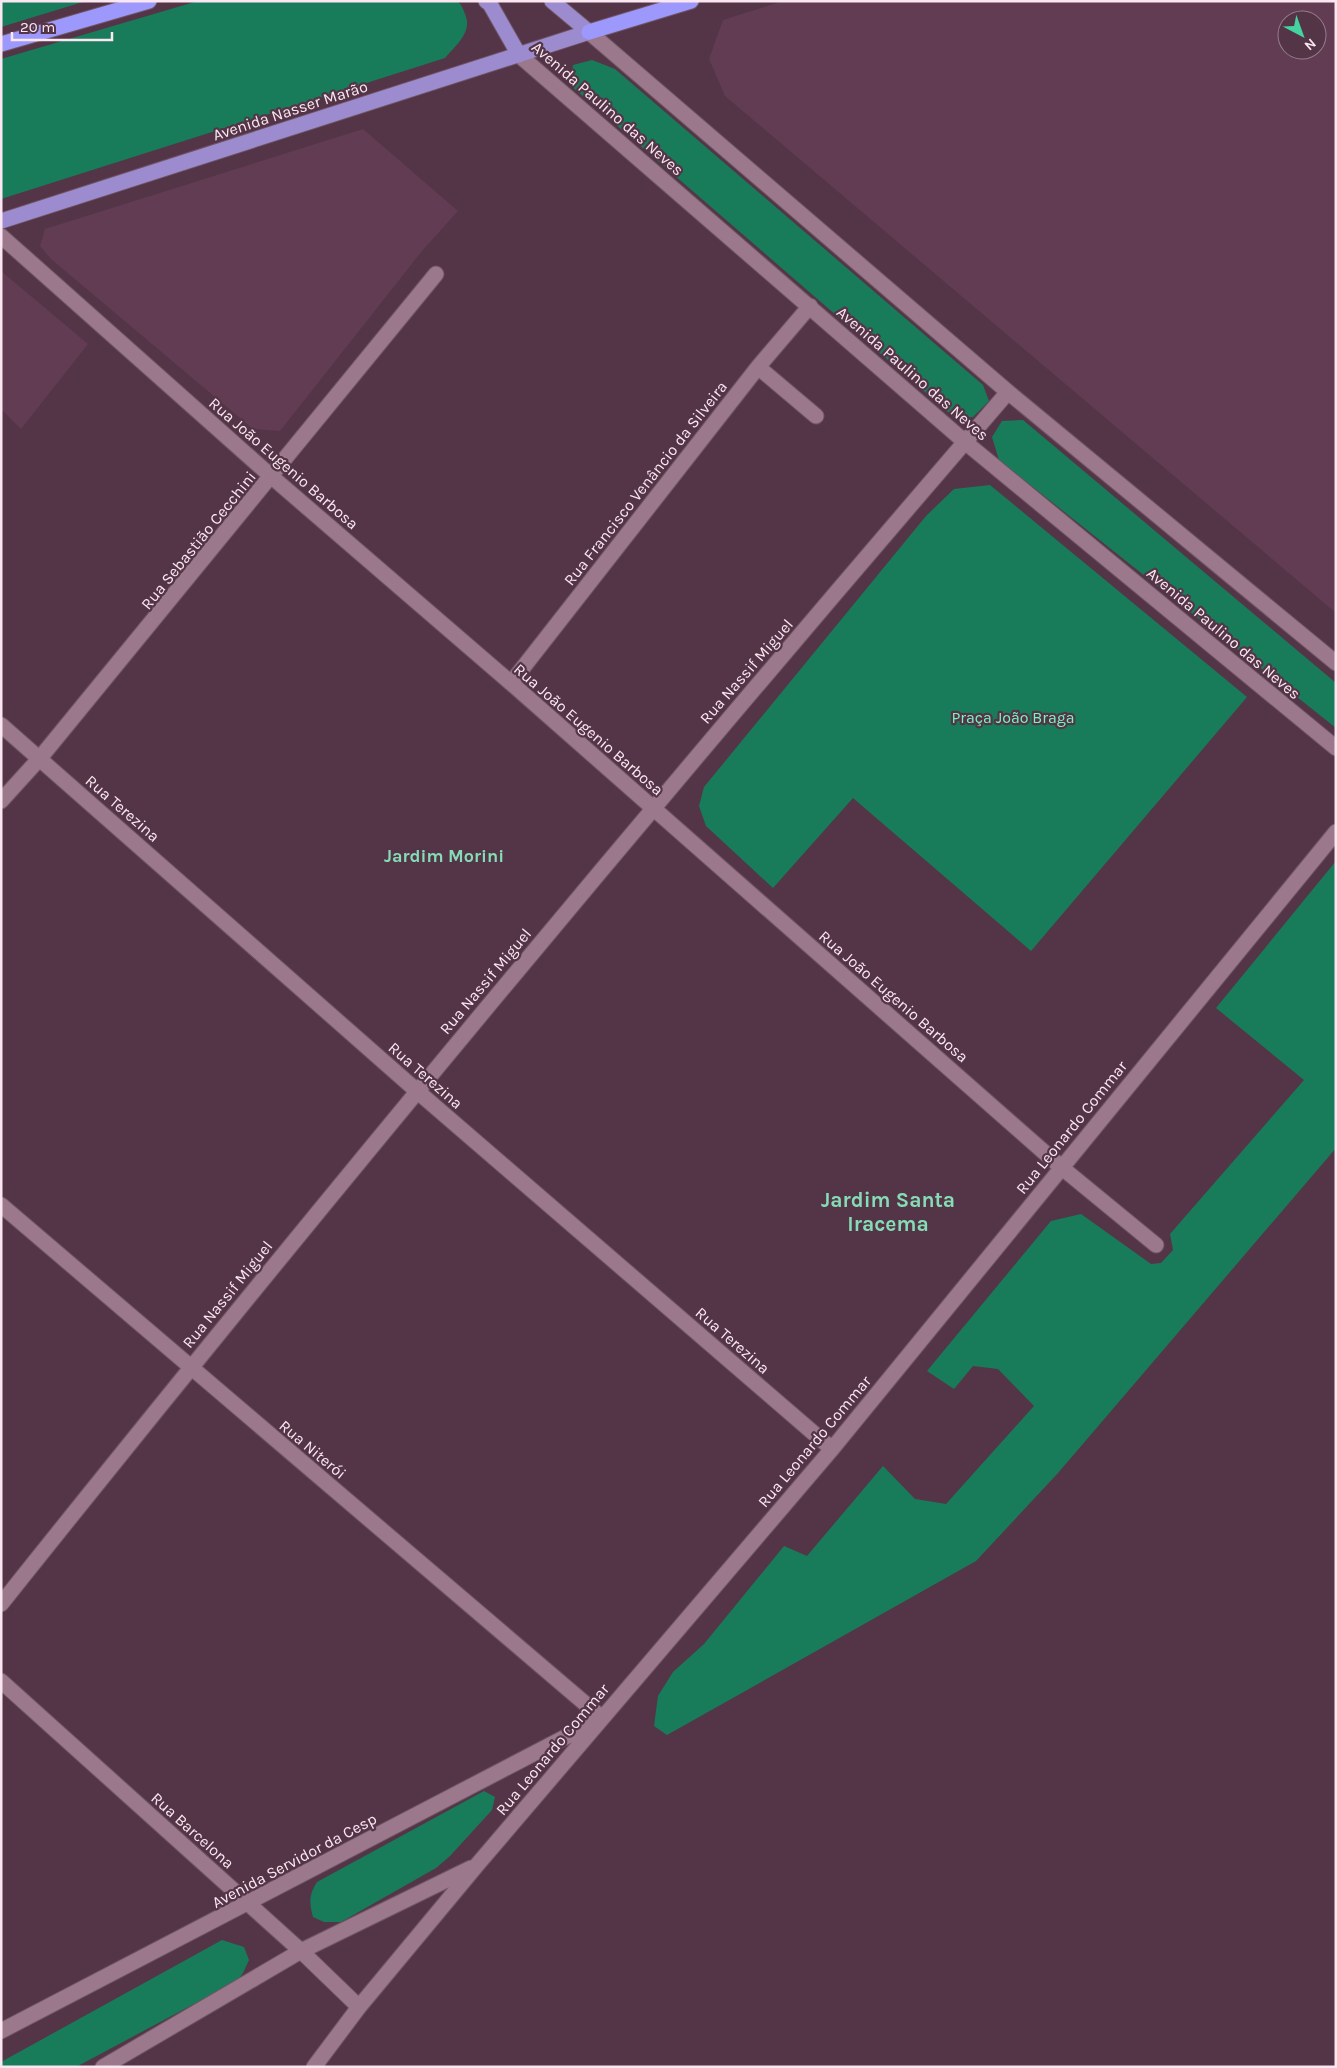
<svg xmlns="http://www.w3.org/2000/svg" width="1337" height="2068" font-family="Karla,sans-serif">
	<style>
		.built { fill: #613c52; fill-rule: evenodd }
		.green { fill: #187c5a }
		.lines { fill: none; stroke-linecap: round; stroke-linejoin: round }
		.minor-casing { stroke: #6f5564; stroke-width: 17 }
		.major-casing { stroke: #6f5564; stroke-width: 17 }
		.highway-casing { stroke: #6f5564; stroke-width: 17 }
		.minor { stroke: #9b788c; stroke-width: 15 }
		.major { stroke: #9c8ccf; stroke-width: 15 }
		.highway { stroke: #9d99fc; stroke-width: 15 }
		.labels { text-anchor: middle; stroke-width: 4.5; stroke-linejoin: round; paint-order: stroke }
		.street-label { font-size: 16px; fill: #fbe7f2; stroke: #543547 }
		.park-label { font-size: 16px; fill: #77f4c0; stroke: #543547 }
		.neighbourhood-label { font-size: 18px; font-weight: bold; fill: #86dcb6; stroke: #543547 }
		.district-label { font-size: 21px; font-weight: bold; fill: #86dcb6; stroke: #543547 }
	</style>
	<rect width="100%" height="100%" fill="#543547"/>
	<!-- built -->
	<path class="built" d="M783 1H1336V613L725 96 709 59 723 20ZM1287 20H1317V50H1287Z
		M363 129 458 211 422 251 280 431 253 429 51 259 40 246 45 229Z
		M1 271 88 344 21 429 1 409Z"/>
	<!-- green -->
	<path class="green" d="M1 1H86L1 27Z
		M198 1H457C462 5 463 9 465 14 473 32 456 45 445 58L1 199V59Z
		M592 60 615 69 983 385 989 401 973 417 955 418 570 85 573 65Z
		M1023 420 1336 683V728L999 460 992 437 1002 421Z
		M990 485 1247 697 1031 951 853 798 773 888 706 826 699 806 704 787 926 516 954 489Z
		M1336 861V1148L1058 1473 976 1561 667 1735 654 1726 658 1696 673 1672 704 1644 784 1546 807 1556 883 1466 915 1499 946 1504 1034 1406 998 1369 973 1366 954 1389 927 1371 1051 1221 1081 1214 1151 1264 1161 1263 1173 1250 1170 1234 1304 1080 1216 1008Z
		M484 1791 495 1797 492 1810 450 1856 436 1868 341 1922H324L313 1917C309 1902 309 1895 317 1882Z
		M222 1940 244 1947 249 1960 243 1973 237 1981 76 2067H1V2062Z"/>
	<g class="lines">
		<!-- minor casing -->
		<g class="minor-casing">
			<path id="minor" d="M589 32 1008 392 1336 663
				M519 55 965 442 1336 748
				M1 236 272 477 511 683 1061 1167 1156 1245
				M758 367 816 416
				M511 683 758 367 810 306
				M1 725 417 1091 832 1449
				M1 801 40 758 436 274
				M1 1205 602 1718 1 2031
				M1 1604C329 1193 665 790 1008 392
				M1 1681 301 1951 359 2007
				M103 2067 301 1951 471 1868
				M314 2067 359 2007 477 1865 832 1449 1336 832"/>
		</g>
		<!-- major casing -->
		<g class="major-casing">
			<path id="major" d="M486 1 490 4 519 55
				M552 1 589 32
				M1 221 589 32"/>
		</g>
		<!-- highway casing -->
		<g class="highway-casing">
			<path id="highway" d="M589 32 691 1
				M1 44 149 1"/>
		</g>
		<!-- minor -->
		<use href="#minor" class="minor"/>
		<!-- major -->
		<use href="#major" class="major"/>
		<!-- highway -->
		<use href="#highway" class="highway"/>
	</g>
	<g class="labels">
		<!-- street labels -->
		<g class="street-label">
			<text transform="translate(608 108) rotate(41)" y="6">Avenida Paulino das Neves</text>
			<text transform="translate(290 110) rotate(-18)" y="6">Avenida Nasser Marão</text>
			<text transform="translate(913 373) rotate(41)" y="6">Avenida Paulino das Neves</text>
			<text transform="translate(284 463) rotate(41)" y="6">Rua João Eugenio Barbosa</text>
			<text transform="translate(645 483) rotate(-52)" y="6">Rua Francisco Venâncio da Silveira</text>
			<text transform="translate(198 540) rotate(-51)" y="6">Rua Sebastião Cecchini</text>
			<text transform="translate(1224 633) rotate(40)" y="6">Avenida Paulino das Neves</text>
			<text transform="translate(746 671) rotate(-49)" y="6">Rua Nassif Miguel</text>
			<text transform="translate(589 729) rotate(41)" y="6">Rua João Eugenio Barbosa</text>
			<text transform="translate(123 808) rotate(41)" y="6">Rua Terezina</text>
			<text transform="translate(485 981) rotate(-50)" y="6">Rua Nassif Miguel</text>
			<text transform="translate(894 996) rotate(41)" y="6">Rua João Eugenio Barbosa</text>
			<text transform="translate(426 1075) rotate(41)" y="6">Rua Terezina</text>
			<text transform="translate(1071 1127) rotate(-51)" y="6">Rua Leonardo Commar</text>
			<text transform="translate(227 1294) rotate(-51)" y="6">Rua Nassif Miguel</text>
			<text transform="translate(733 1340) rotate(41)" y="6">Rua Terezina</text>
			<text transform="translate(814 1441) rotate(-50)" y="6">Rua Leonardo Commar</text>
			<text transform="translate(313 1449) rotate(40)" y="6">Rua Niterói</text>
			<text transform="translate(552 1749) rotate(-50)" y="6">Rua Leonardo Commar</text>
			<text transform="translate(193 1830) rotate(42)" y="6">Rua Barcelona</text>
			<text transform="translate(294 1860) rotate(-28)" y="6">Avenida Servidor da Cesp</text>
		</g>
		<!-- park labels -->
		<g class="park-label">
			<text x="1013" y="723">Praça João Braga</text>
		</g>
		<!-- neighbourhood labels -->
		<g class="neighbourhood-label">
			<text x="444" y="862">Jardim Morini</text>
		</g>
		<!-- district labels -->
		<g class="district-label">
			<text x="888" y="1207">Jardim Santa<tspan x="888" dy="24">Iracema</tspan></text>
		</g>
	</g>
	<!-- border -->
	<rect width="1337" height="2068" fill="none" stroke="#fbe7f2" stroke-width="5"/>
	<!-- north arrow -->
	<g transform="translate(1302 35) rotate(139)"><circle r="24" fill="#543547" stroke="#977c8b"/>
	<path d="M0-4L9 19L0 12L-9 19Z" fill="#45d49f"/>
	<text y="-8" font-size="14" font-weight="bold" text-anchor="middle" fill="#fbe7f2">N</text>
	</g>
	<!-- scale -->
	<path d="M12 32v8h100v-8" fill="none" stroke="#fbe7f2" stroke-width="2.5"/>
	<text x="20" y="32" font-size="15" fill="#fbe7f2" stroke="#543547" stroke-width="4" paint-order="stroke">20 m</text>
</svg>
